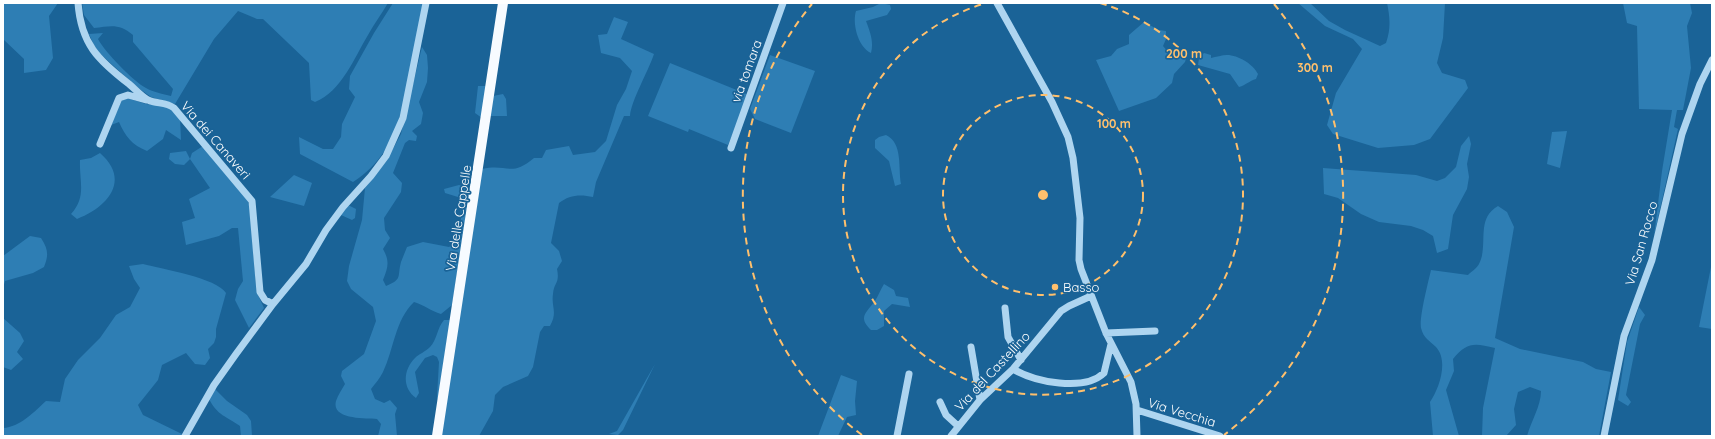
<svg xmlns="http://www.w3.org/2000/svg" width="1715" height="439" font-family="Quicksand,sans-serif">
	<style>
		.green { fill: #2e7eb4 }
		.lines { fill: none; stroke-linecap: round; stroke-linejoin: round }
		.minor { stroke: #aed5f0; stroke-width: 7 }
		.major { stroke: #f7fbff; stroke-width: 10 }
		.ring { fill: none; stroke: #ffc06d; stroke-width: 2; stroke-dasharray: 7 5 }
		.poi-dot { fill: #ffc06d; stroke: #1a6397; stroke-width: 1.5 }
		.labels { text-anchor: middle; stroke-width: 3.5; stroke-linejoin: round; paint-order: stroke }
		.street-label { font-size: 13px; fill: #fff; stroke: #1a6397 }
		.poi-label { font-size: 13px; fill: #fff; stroke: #1a6397; text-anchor: start }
		.centre { fill: #ffc06d; stroke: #1a6397; stroke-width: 2 }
		.ring-label { font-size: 12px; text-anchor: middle; font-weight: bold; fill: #ffc06d; stroke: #1a6397; stroke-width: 3.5; stroke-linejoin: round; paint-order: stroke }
	</style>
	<rect width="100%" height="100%" fill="#1a6397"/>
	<!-- green -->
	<path class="green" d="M3 3H58L49 16 53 58 46 70 24 73V59L3 39Z
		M82 3H388C382 13 374 24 368 35 354 58 342 91 315 102L311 100 309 63 263 19H257L238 11 214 39 175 104 151 97 137 87 96 50 89 34 103 33 98 39C104 51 134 82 146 88 153 92 163 94 171 96L173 89 133 42V35C119 23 111 26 94 28L84 15Z
		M393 3H423L402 109C394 140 380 165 353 182L300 154 299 137 323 149H333L341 137 342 124 355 97 349 89 350 76 374 33Z
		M881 3 890 5 891 9 887 15 866 21C870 32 874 41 871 53 858 47 852 24 856 11L873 7Z
		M1298 3H1310L1329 21 1345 30 1380 46 1386 43C1391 29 1390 17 1387 3H1445L1443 38 1437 63 1442 73 1465 80 1468 88 1430 139 1414 145 1378 148 1333 134 1327 125 1336 93 1362 49 1353 39 1325 26Z
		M1623 3H1690L1692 13 1687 26 1691 68 1683 110H1677L1674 127 1678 129 1654 236 1662 171 1672 110 1639 109 1637 26 1627 23Z
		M614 17 628 22 621 39 654 54C648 72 631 101 630 116H624L596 182 593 197C580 194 569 195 559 203L551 243 559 251 562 261 557 269C560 284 554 282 553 294 551 307 558 312 550 326H544L540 332 533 367 528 376 503 387 495 395 493 411 479 436H441L482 169C508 163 510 178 534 158H542L546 150 569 146 573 155 595 152 606 141 617 105 626 89 632 71 620 58 601 53 598 35 607 34Z
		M1144 22 1159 30 1166 31V39L1163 46 1169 53 1178 56 1184 52 1187 55 1185 62 1174 74 1172 83 1156 98 1119 111 1096 60 1111 56 1117 49 1129 44V35Z
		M422 47 427 55 428 68 427 82 419 102 423 113 421 124 412 131 417 136 416 141 409 140 405 143 393 173 402 183 401 192 384 218 385 230 390 238 383 249C390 261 388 268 383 280L386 286C403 279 397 277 401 262 403 257 405 252 407 247L423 242 449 247 458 241C461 225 463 213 458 197L445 193 444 189 459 185 470 188 452 305 441 314C431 311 424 305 414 302 395 320 394 349 383 372 380 378 375 384 371 389L375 399 384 403 390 400 397 408 395 414 397 436H378L381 424 377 419C366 418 331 420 336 401 338 395 342 389 345 384L341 376 342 371 364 354 376 321 373 307 351 289 347 281 349 266 362 220 365 188 387 160 401 134Z
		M1204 53 1211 55V58C1216 57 1222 55 1227 55 1238 55 1253 64 1258 74L1256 79C1249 81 1246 85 1239 87L1230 74 1198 65 1199 58Z
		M770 55 815 71 791 133 755 119 750 109Z
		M670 63 749 95 728 145 689 129 688 132 648 116Z
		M478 86H486L482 118 475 113Z
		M503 94 506 99 507 116H490L493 96Z
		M127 98 146 104 168 107 180 118 181 140 166 130 163 139 147 151C132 145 125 136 119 122L111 125 121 101Z
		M1567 131 1560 168 1547 164 1552 132Z
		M886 135C903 143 898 167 901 184L895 186 889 161 875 148V140L879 137Z
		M1469 136 1471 144 1467 164 1469 177 1467 189 1453 215 1448 249 1437 253 1433 236 1423 230 1411 226 1379 222 1361 214 1338 198 1324 194 1323 168 1416 175 1437 181 1445 178 1456 167 1461 146Z
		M203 146 247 199 250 207 256 287 258 295 264 308 249 328 235 300 238 289 243 281 238 228H232L219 236 186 245 182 222 195 218 189 199 210 188 190 159 184 165 175 164 169 159 170 153 186 151 190 159 192 153Z
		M100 153C131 180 108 207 77 219L71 214C87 197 79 181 80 160L91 158Z
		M294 175 312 183 304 206 270 197Z
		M348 205 356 209 355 218 352 220 341 215Z
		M1498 206 1507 212 1514 227 1495 338 1520 349 1583 362 1596 369 1611 372 1599 436H1527C1531 421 1541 406 1541 391L1530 387 1518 392 1514 409 1516 425 1506 436H1482L1483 408 1495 348C1474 343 1467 342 1453 359L1454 371 1446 390 1459 436H1433L1430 402C1439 389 1449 361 1436 347 1429 340 1424 339 1421 328 1419 318 1428 283 1431 270L1468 275C1471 272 1477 268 1479 264 1489 245 1475 219 1498 206Z
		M30 236 41 238C48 249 49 255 44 267L33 273 5 281 3 288V256Z
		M1712 262V329L1699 327Z
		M143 264C162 269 217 278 226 293L216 329V337L214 343 208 349 210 358 205 365 195 364 186 353 162 365 158 380 138 405 143 415 182 434 181 436H3V428C20 427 34 412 46 401L60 402 65 379 78 360 100 338 116 315 130 307 140 288 134 279 129 266Z
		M884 284 894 290 896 296 908 298 910 307 892 304 884 311V326L877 330H871C857 317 867 312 875 301 878 296 881 289 884 284Z
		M1639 307 1645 315 1640 324 1626 395 1631 402 1628 406 1618 400 1627 342Z
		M3 318 20 333 24 341 17 352 23 359 11 370 3 367Z
		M444 320H450L438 400 437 397 439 362 437 357 433 355 425 358 415 372 419 393 416 398C402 388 403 370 415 358 419 354 425 352 430 347 437 340 437 328 444 320Z
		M655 364 623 430 618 435 609 434 617 431Z
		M841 375 857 381 855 401 856 415 847 417 838 436H818Z
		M215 389 227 401 247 415 251 421 252 436H241L240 426C226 416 218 416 209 399Z"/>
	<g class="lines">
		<!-- minor -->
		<path class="minor" d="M78 3C81 44 98 60 129 84 135 89 141 96 148 100 157 104 166 102 174 108L252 201 260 292 265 300 273 304
			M997 3 1052 102 1068 137 1073 158 1080 218 1079 260 1081 269 1106 333 1131 382 1136 404 1137 436
			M100 144 119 98 128 95 146 100
			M731 148 783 3
			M1005 308 1008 337 1021 360
			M1106 333 1155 331
			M971 347 980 400
			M1013 369C1035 382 1084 392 1104 373L1111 344
			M940 402 946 415 958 426
			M1137 410 1220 436
			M185 436 214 385 236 354 273 304 306 264 326 230 343 207 371 176 386 156 403 118 426 3
			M897 436 909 374
			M951 436 980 400 1013 369 1061 311 1069 306 1091 296
			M1604 436 1624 336 1652 260 1682 134 1700 84 1712 60"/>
		<!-- major -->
		<path class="major" d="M437 436 503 3"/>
	</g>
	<!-- distance rings -->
	<g class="ring">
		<circle cx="1043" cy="195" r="100"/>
		<path d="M1100 3A200 200 0 1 1 986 3"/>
		<path d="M862 435A300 300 0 0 1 812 4M1274 4A300 300 0 0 1 1224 435"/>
	</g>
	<!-- markers -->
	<circle class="poi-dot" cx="1055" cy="287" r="4"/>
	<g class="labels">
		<!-- street labels -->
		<g class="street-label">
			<text transform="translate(746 71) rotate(-70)" y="5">via tomara</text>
			<text transform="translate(216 140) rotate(49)" y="5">Via dei Canaveri</text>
			<text transform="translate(458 218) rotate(-81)" y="5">Via delle Cappelle</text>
			<text transform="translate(1641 243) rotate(-74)" y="5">Via San Rocco</text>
			<text transform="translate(992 371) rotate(-47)" y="5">Via del Castellino</text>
			<text transform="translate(1182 412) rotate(17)" y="5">Via Vecchia</text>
		</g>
		<!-- poi labels -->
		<g class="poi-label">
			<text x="1063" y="292">Basso</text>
		</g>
	</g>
	<circle cx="1043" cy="195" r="6" class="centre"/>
	<g class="ring-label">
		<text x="1184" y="58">200 m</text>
		<text x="1315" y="72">300 m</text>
		<text x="1114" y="128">100 m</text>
	</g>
	<!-- border -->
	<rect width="1715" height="439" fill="none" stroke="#ffffff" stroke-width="8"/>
</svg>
